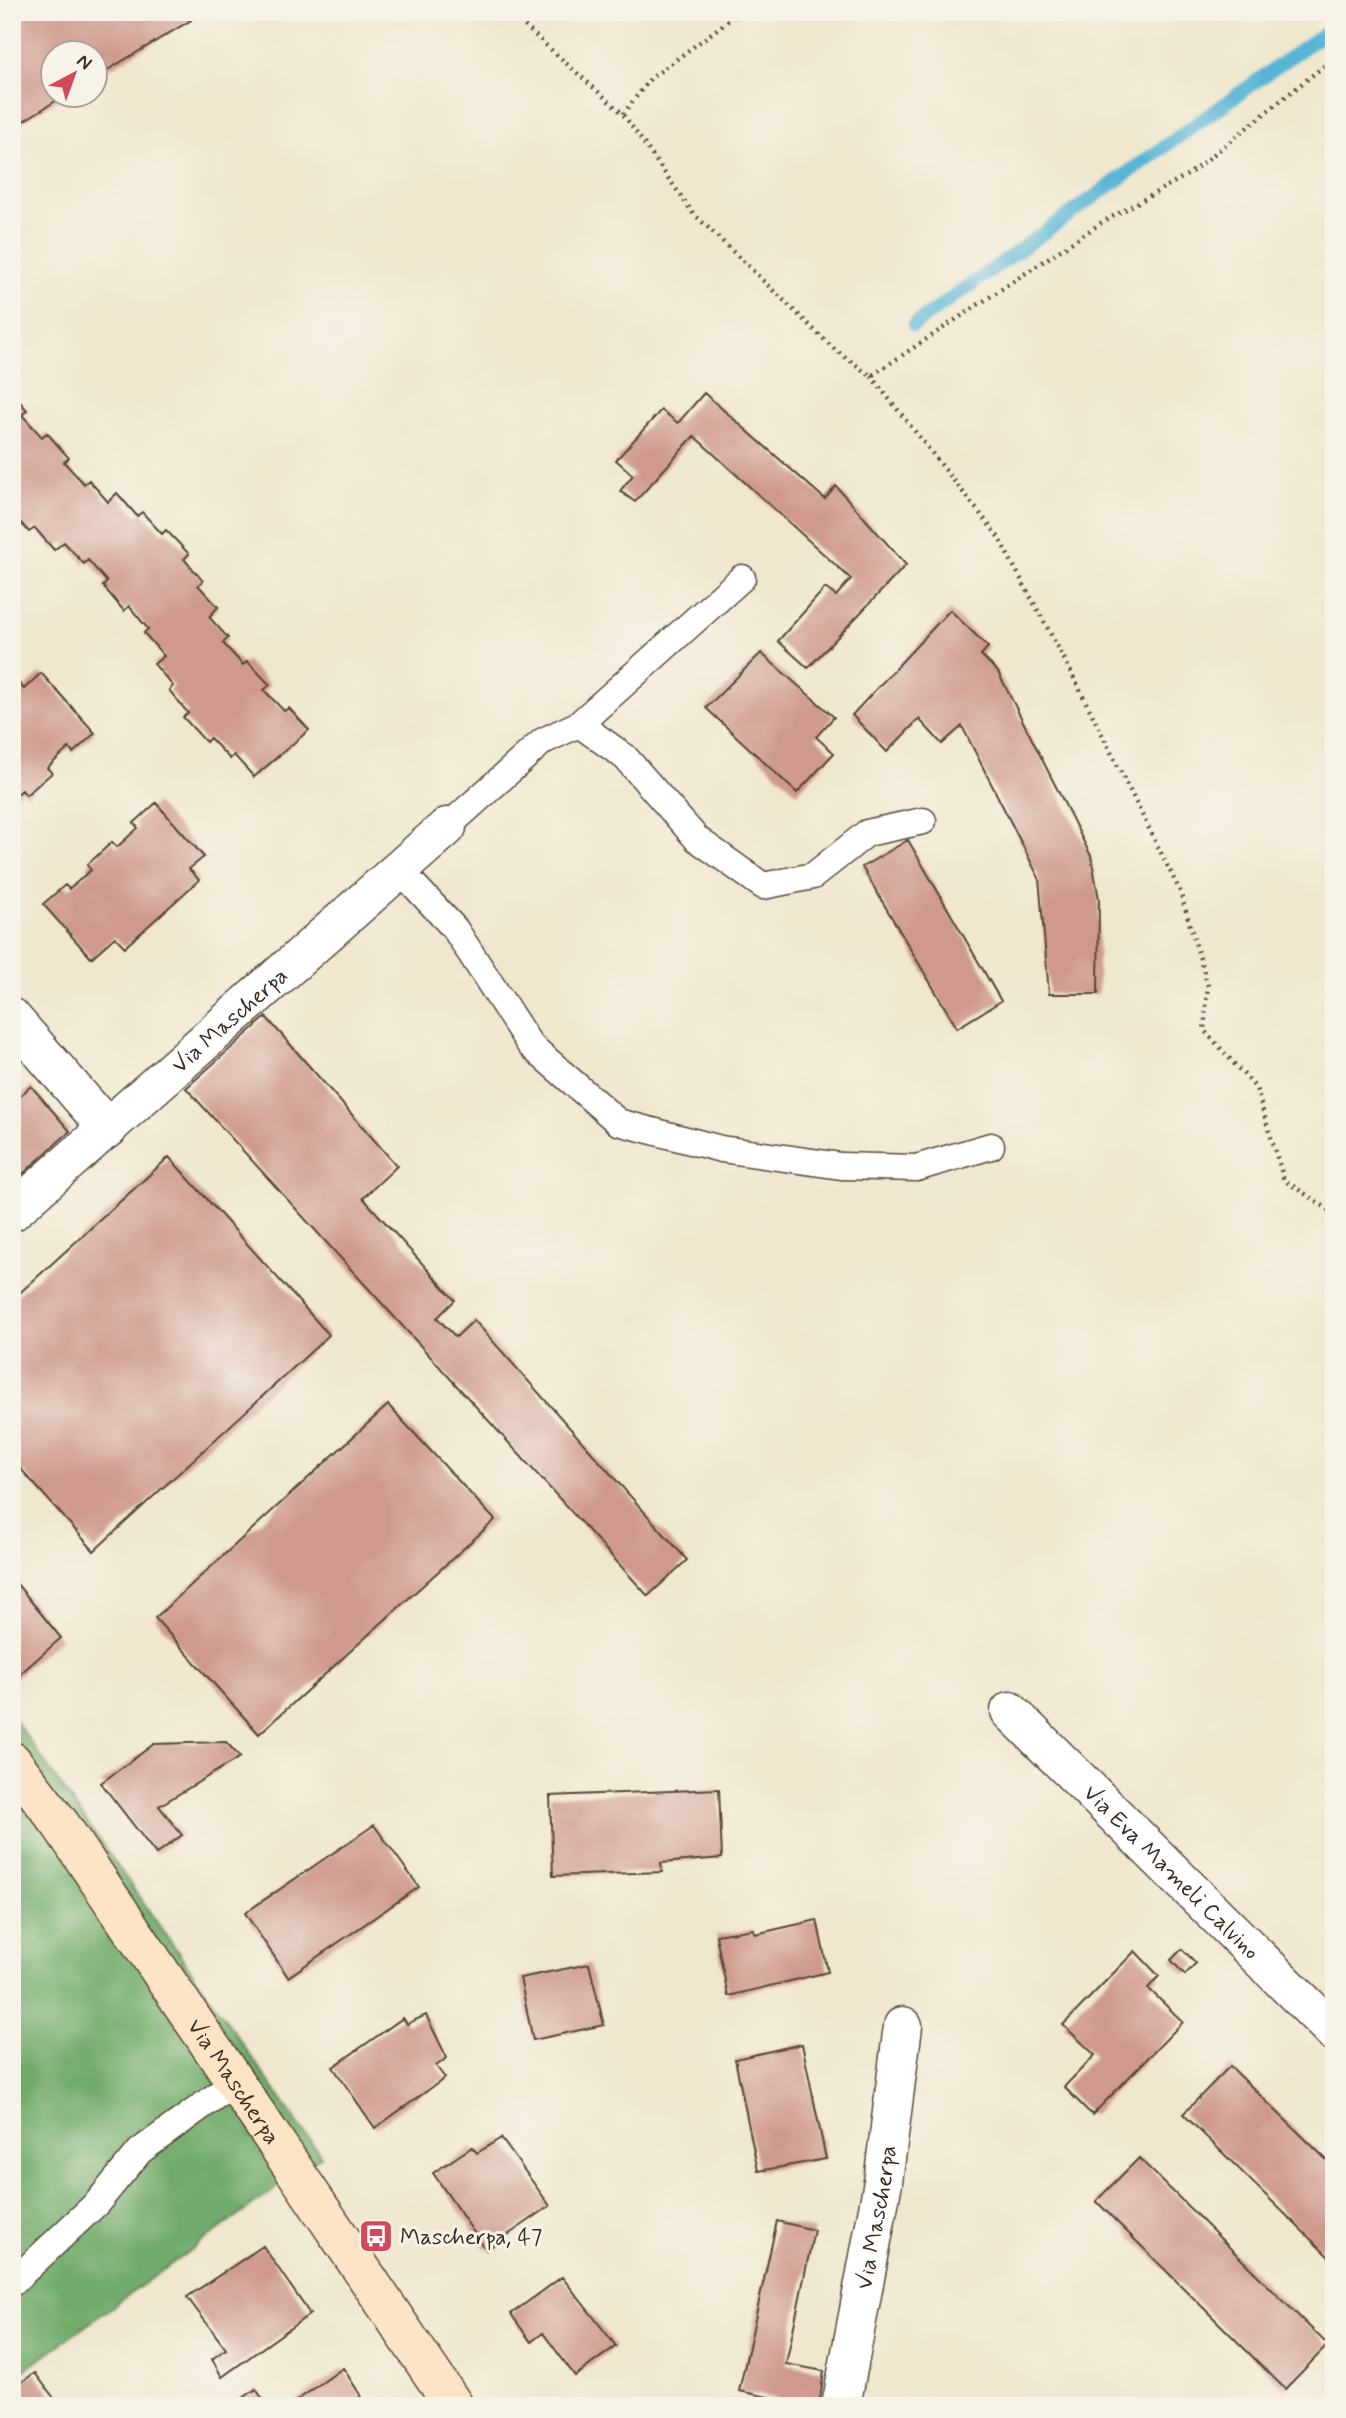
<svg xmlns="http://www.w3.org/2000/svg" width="1346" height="2418" font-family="Mynerve,sans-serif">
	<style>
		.forest { fill: #72ac6c; stroke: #566b45; stroke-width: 2 }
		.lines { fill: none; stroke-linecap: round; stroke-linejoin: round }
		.stream { stroke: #57b4d5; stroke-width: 14 }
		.building { fill: #cf9a8d }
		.lane-casing { stroke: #564638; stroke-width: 29 }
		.street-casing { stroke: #564638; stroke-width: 41 }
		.secondary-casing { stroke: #564638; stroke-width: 41 }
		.path { stroke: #564638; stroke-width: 4.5; stroke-dasharray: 2 5; stroke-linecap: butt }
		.lane { stroke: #fff; stroke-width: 26 }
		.street { stroke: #fff; stroke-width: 38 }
		.secondary { stroke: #fee4c6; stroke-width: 38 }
		.labels { text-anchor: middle; stroke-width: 6; stroke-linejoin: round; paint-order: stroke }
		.street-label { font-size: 23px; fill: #3b2a1e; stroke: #f7f3e8 }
		.poi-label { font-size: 23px; fill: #3b2a1e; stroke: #f7f3e8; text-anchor: start }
	</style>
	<rect width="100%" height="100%" fill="#f7f3e8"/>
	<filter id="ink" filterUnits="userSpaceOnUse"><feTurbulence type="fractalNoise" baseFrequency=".0143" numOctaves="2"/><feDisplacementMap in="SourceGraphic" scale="14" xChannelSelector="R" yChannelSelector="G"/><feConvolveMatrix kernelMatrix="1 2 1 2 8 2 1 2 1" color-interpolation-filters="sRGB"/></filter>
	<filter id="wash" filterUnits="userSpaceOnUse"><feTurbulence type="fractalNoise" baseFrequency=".00686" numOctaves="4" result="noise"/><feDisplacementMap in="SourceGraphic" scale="28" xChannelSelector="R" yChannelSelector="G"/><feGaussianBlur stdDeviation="1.57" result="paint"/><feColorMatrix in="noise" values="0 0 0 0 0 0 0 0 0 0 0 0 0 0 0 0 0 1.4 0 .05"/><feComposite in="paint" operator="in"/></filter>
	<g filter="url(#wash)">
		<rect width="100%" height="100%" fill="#efe7ce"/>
		<!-- forest -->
		<path class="forest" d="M12 1716 321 2156 12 2379Z"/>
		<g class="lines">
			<!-- stream -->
			<path class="stream" d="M914 325 1334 26"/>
		</g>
		<g id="blocks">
			<!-- building -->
			<path class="building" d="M12 12H187L191 20 94 78V52H52V94H67L12 128Z
				M12 393 27 410 22 415 42 437 47 433 69 458 64 462 84 484 89 480 108 502 117 493 137 516 142 512 162 534 166 530 189 554 184 559 203 581 198 585 218 607 209 617 228 638 223 643 243 665 247 661 270 685 264 690 284 711 289 708 309 730 254 777 234 755 230 759 210 738 206 742 183 717 188 713 169 690 173 686 154 664 164 656 144 633 148 629 129 606 124 611 103 586 107 582 88 560 84 564 64 542 54 550 35 528 29 532 12 513Z
				M704 393 825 499 836 486 906 565 808 668 778 641 825 588 836 596 851 579 694 436 635 502 620 491 633 475 616 460 661 410 678 423Z
				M950 610 988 647 981 655 998 672 1091 856 1099 899 1098 994H1049L1039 878 962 726 942 744 919 719 887 752 852 715Z
				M761 653 834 717 816 737 834 753 797 793 706 708Z
				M41 673 95 733 73 753 69 748 47 768 52 773 26 795 22 790 12 799V675L24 689Z
				M156 803 204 857 189 869 199 880 125 947 115 937 91 958 43 904 65 885 69 889 91 870 87 865 112 842 117 847 138 828 134 823Z
				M908 840 1001 1001 957 1028 862 867Z
				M266 1017 397 1166 363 1198 455 1300 437 1318 456 1337 474 1320 687 1560 648 1596 186 1088Z
				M31 1086 70 1131 12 1184V1103Z
				M169 1157 329 1335 94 1551 12 1459V1300Z
				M388 1405 495 1520 259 1734 155 1618Z
				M12 1578 61 1638 12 1681Z
				M226 1742 240 1757 159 1806 182 1835 156 1854 101 1783 154 1744Z
				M719 1789 722 1858 661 1863 662 1872 553 1876 550 1796Z
				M374 1825 419 1887 288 1977 245 1913Z
				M817 1920 828 1972 728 1996 716 1935 753 1929 755 1934Z
				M1182 1949 1196 1963 1185 1975 1171 1960Z
				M1135 1951 1159 1976 1148 1988 1183 2022 1092 2115 1064 2087 1095 2055 1063 2025Z
				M589 1964 604 2025 533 2040 520 1978Z
				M426 2015 447 2058 436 2066 445 2078 375 2128 333 2067 403 2018 407 2024Z
				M802 2044 826 2159 758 2171 735 2059Z
				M1230 2066 1334 2167V2262L1183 2114Z
				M501 2138 550 2206 486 2250 433 2173 472 2147 477 2153Z
				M1139 2158 1328 2345 1285 2389 1096 2201Z
				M777 2221 814 2230 786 2364 824 2371 819 2406H777L778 2399 739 2391Z
				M263 2246 310 2314 222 2377 212 2359 226 2349 187 2297Z
				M562 2277 616 2346 575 2376 543 2333 531 2342 511 2314Z
				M343 2368 361 2396 348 2406H289Z
				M35 2373 60 2406H19L12 2397V2388Z
				M256 2389 267 2406H232Z"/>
		</g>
	</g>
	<g filter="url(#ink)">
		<use href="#blocks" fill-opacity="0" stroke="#564638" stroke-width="2"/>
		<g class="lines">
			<!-- lane casing -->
			<g class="lane-casing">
				<path id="lane" d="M579 724 742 578
					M447 827 543 741 579 724 625 757 697 839 763 886 813 876 867 833 923 821
					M399 869 455 929 530 1045 618 1122 721 1149 841 1166 916 1168 991 1146
					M12 2283 97 2203 140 2151 235 2082"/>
			</g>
			<!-- street casing -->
			<g class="street-casing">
				<g id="street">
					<path d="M12 1018 108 1129"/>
					<path id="s1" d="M12 1212 447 827"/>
					<path id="s2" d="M1010 1711 1334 2032"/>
					<path id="s3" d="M841 2406 883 2182 903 2026"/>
				</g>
			</g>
			<!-- secondary casing -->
			<g class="secondary-casing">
				<g id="secondary">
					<path id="s4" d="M12 1761 61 1825 454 2406"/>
				</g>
			</g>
			<!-- path -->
			<path class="path" d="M509 12 623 114 693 213 833 348 871 376 1101 223 1189 174 1334 58
				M623 114 650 79 740 12
				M871 376 997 535 1068 666 1180 891 1208 986 1204 1030 1256 1088 1284 1180 1334 1213"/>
			<!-- lane -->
			<use href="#lane" class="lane"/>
			<!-- street -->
			<use href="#street" class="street"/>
			<!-- secondary -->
			<use href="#secondary" class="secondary"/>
		</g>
	</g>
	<!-- icons -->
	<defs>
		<g id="bus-square" transform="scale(1.75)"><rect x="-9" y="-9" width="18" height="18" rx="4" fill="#d1495b" stroke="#f7f3e8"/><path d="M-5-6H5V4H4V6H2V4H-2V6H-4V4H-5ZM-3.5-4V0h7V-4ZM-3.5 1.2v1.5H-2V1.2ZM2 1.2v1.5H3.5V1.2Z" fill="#fff"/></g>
	</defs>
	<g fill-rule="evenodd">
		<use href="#bus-square" x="376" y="2236"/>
	</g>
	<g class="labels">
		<!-- street labels -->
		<g class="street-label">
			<text dy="8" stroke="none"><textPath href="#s1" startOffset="290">Via Mascherpa</textPath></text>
			<text dy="8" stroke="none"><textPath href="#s2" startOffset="228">Via Eva Mameli Calvino</textPath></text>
			<text dy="8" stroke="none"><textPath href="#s4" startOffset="390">Via Mascherpa</textPath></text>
			<text dy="8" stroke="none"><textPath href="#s3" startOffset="192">Via Mascherpa</textPath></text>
		</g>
		<!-- poi labels -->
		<g class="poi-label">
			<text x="400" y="2244">Mascherpa, 47</text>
		</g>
	</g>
	<!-- margin -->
	<rect width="1346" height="2418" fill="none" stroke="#f7f3e8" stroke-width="42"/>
	<!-- north arrow -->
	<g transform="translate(74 74) rotate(41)"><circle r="33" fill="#f7f3e8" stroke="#aca397" stroke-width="2"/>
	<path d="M0-5L12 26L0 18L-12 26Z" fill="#d1495b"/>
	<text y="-10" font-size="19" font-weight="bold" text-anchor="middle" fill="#3b2a1e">N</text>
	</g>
</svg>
